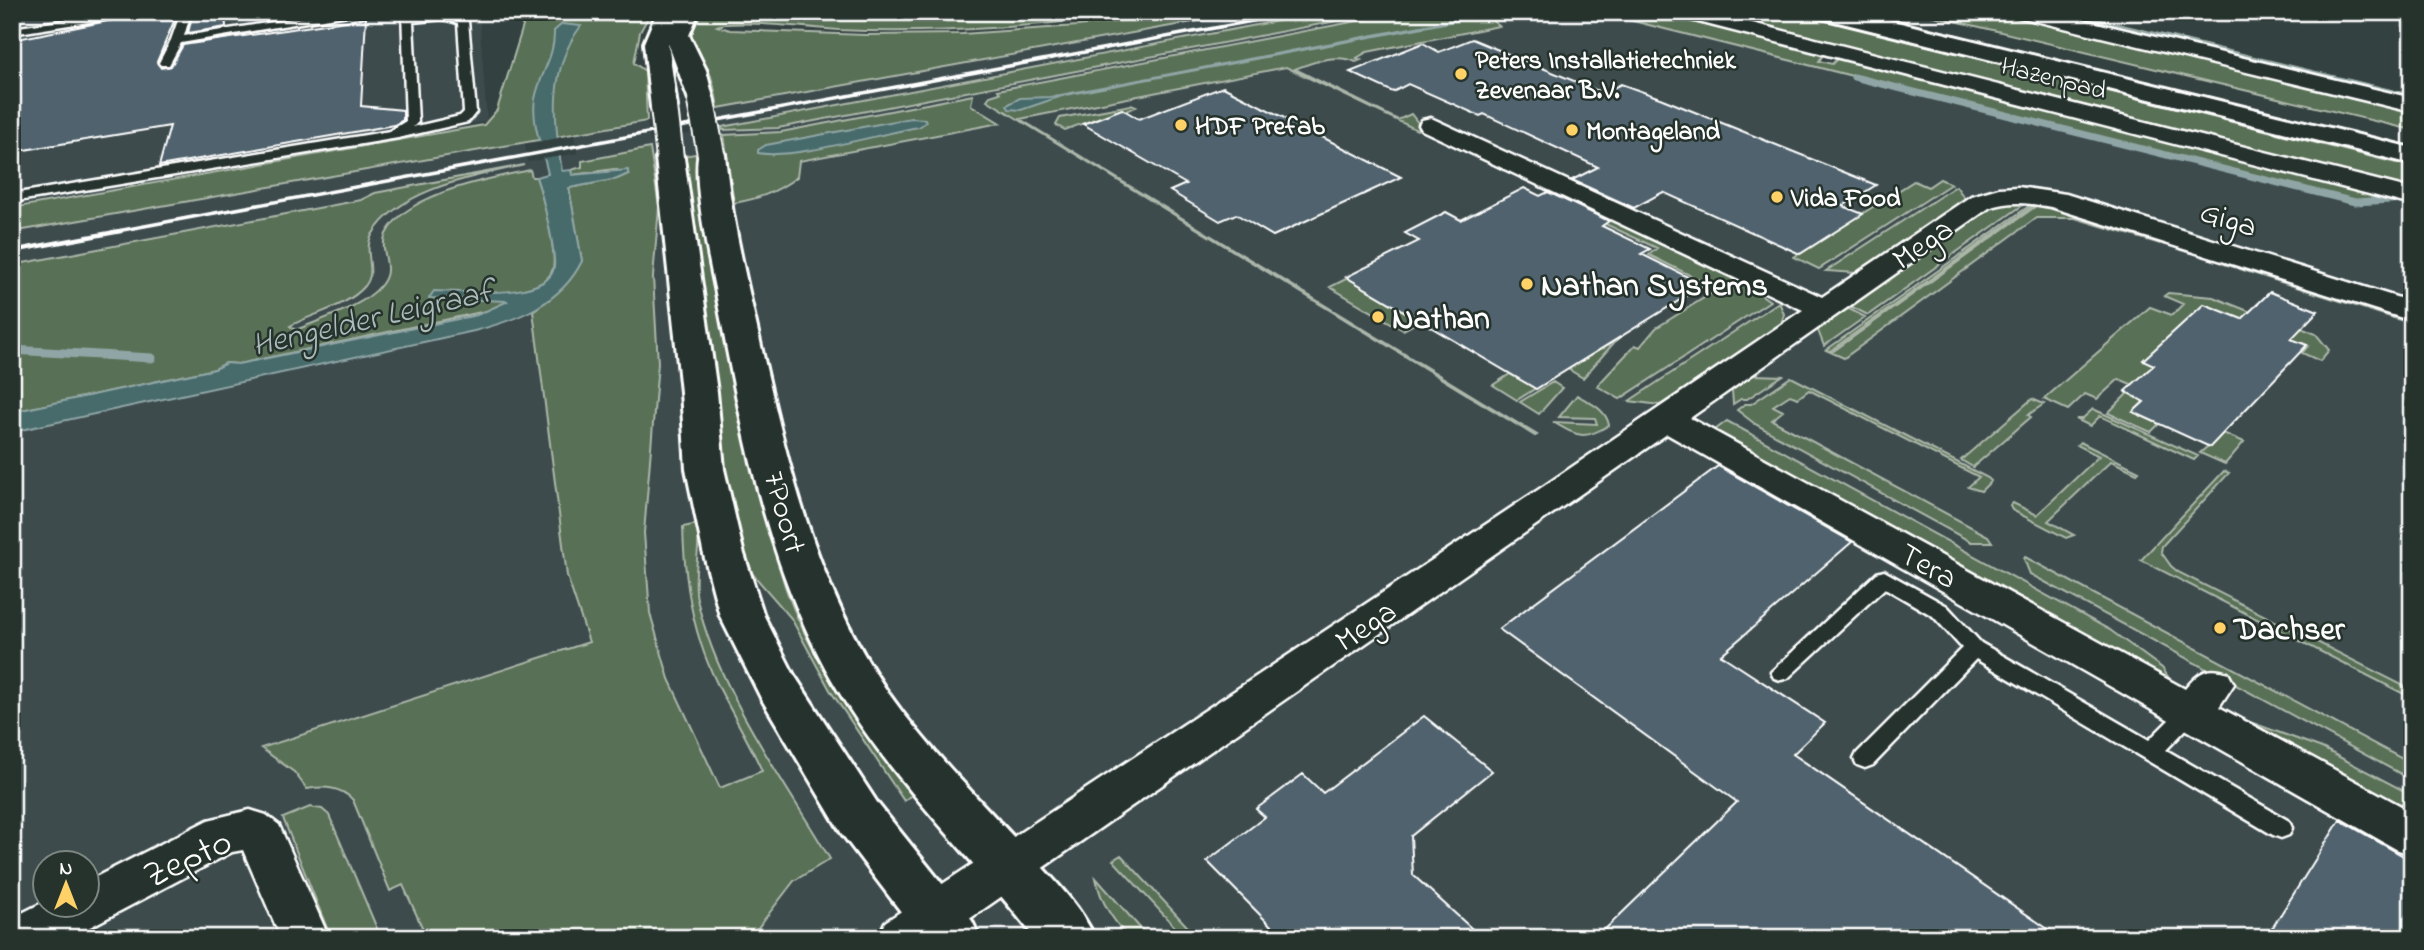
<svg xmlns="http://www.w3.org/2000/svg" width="2424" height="950" font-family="'Indie Flower',sans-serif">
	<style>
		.built { fill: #3c4b4e; fill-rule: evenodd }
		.green { fill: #586f54; stroke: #acb7aa; stroke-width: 2; fill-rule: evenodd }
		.water { fill: #466a6a; stroke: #90a6a6; stroke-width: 2 }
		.pier { fill: #334140 }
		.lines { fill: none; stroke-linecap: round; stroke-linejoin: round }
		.stream-far1 { stroke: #90a6a6; stroke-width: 7 }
		.stream { stroke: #90a6a6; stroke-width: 9 }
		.building { fill: #50626d; stroke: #fff; stroke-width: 2 }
		.lane-casing { stroke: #fff; stroke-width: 5 }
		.street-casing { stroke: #fff; stroke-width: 5 }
		.secondary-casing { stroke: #fff; stroke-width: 6 }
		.highway-casing { stroke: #fff; stroke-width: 6 }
		.lane { fill: #26332d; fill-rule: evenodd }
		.street { fill: #26332d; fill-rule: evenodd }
		.secondary { fill: #26332d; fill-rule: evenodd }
		.highway { fill: #26332d; fill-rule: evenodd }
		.rail-far1 { stroke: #fff; stroke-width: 3.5 }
		.rail { stroke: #fff; stroke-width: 4.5 }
		.secondary-bridge-casing { stroke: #fff; stroke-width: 30; stroke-linecap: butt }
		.secondary-bridge { stroke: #26332d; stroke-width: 26 }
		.poi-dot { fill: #ffd166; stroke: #26332d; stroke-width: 2.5 }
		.labels { text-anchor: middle; stroke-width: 5; stroke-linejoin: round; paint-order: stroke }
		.far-poi-label { font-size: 26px; font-weight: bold; fill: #fff; stroke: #26332d; text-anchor: start }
		.far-street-label { font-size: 26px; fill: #fff; stroke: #26332d }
		.street-label { font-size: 32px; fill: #fff; stroke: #26332d }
		.poi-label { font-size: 32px; font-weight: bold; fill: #fff; stroke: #26332d; text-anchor: start }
		.water-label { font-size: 33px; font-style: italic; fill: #acbcbc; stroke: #26332d }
		.near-street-label { font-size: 38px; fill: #fff; stroke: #26332d }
	</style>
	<rect width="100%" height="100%" fill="#334140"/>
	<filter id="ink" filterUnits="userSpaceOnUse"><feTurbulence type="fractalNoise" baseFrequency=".0143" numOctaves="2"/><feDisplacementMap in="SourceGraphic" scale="14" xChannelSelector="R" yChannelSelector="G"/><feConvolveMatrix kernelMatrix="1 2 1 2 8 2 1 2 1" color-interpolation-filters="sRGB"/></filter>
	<g filter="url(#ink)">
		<!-- built -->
		<path class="built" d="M12 12H479L487 121 12 208Z
			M1248 12H1597L2355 202H2367L2383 198 2412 205V938H12V232L504 144H525L527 162 577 153 574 135 647 121 650 142 722 127 718 108ZM46 862H88V904H46Z"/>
		<!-- green -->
		<path class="green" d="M488 12C536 12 578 20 626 21L629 18 585 14 651 12 640 32 634 63 645 71 647 121 12 232V208L484 125 497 110 523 26 519 21Z
			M692 12H1151C1048 25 943 35 838 30 817 28 731 19 717 26L730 30 866 35 962 34 1078 26 1189 12H1248L718 108C716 95 713 80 708 69 698 52 680 33 692 12Z
			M1325 12H1384L778 128 723 130 722 127Z
			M1404 12H1497L1485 15 1499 26 1367 52 1357 58 1361 60 1356 62C1336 53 1313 62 1295 69L1398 120 1411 114 1422 128 1417 130 1286 67 1020 119 1537 435 1535 436 987 100 990 96 1000 93 998 90Z
			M1597 12H1667L1825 52 1819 61 1832 64 1840 56 2412 201V205L2383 198 2367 202H2355Z
			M1688 12H1792L2412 167V194Z
			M1917 12H2015L2412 107V130Z
			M2032 12H2068L2412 95V103Z
			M973 95 971 105 1000 123 799 161 797 177C777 192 758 199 734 203L724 135 781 132Z
			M1131 105 1136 107 1126 111 1122 109 1065 130 1056 125 1060 118Z
			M650 148 659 207 653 277 658 363 644 533 650 613 669 679 720 788 762 771C744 729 715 689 701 644 688 605 684 567 683 527L698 524C701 549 692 575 697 599 717 690 783 779 830 859L794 881 750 938H427L403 885 390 891 353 800C341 787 325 786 307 789L294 772 261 748 589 642 567 576 533 311 552 297 582 261 569 188 617 179 628 174 614 169 572 175 571 170 582 167V161Z
			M695 154 697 157C716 270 734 383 762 495 770 527 776 561 787 592 815 668 863 732 914 793L904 801 830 690 791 618 750 571 722 460 683 156Z
			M524 165C476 176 399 188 372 235 362 252 378 270 365 286 347 307 313 313 290 326L296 330C321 319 377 303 386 276 391 262 379 249 386 234 407 192 489 179 530 170L532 177H536C542 194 557 252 553 268 552 273 548 278 544 281 531 291 517 288 506 300L508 302 491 310 238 364 226 363 215 369 12 412V265L361 200 375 193Z
			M1940 179 1951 184 1819 269 1794 257 1914 181 1928 187Z
			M1956 186 1965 199 1857 273 1826 271Z
			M2030 200 1868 315 1850 306 1995 205Z
			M2036 201 2164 241 2160 244 2075 218H2036L1844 358 1826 350ZM2037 203 2039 204 1832 352 1830 351Z
			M1578 205 1750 287 1770 301 1620 399 1597 386 1635 345 1640 347 1656 328 1718 289 1649 255 1657 248 1571 208Z
			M2227 260 2412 318V324L2224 264Z
			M1348 278 1420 321 1403 330 1330 287Z
			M2168 293 2213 297 2266 318 2173 373 2153 393 2119 379 2097 399 2085 394 2068 410 2044 399 2150 307 2172 315 2183 304 2164 296Z
			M1779 302 1784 314 1781 324 1660 405 1629 401Z
			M1847 308 1865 317 1824 346 1817 328Z
			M2286 322 2316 334 2329 350 2320 361 2302 353 2308 346 2276 333Z
			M1619 337 1583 378 1568 369 1613 342Z
			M1510 374 1536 388 1517 400 1493 385Z
			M1750 376 1754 375 1782 376 1747 399H1741L1733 404 1732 390Z
			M1791 377 1988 478 1991 481 1981 491 1968 487 1979 477 1809 390 1798 398 1790 395 1773 406 1783 411 1772 420 1988 536 1992 542H1971L1755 424 1737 410 1745 404H1751Z
			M1553 382 1562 388 1539 414 1520 402Z
			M2128 393 2145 400 2133 412 2159 424 2151 432 2108 413Z
			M1577 395C1590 403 1606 409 1609 425 1584 441 1577 436 1553 422L1597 424 1595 418 1559 417Z
			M2032 399 2044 404 2028 415 2031 417 1973 467 1961 460Z
			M2093 409 2198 456 2194 460 2100 416 2090 426 2076 419H2082Z
			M1727 421 2110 630 2162 668 2169 678H2162L1708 435Z
			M2223 433 2244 442 2225 464 2200 453Z
			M2080 442 2139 471 2137 473 2111 461 2048 521 2074 535 2066 538 2012 510 2010 506 2013 503 2037 515 2099 456 2077 445Z
			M2224 471 2229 473 2162 546 2161 552 2171 566 2178 572 2412 690V698L2141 560Z
			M2025 557 2412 764V780L2030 574 2024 559Z
			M2250 722 2322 748 2412 795V830L2251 726Z
			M310 807 322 809 329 815 381 938H331L283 818Z
			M1121 855 1198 938H1185L1113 860Z
			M1096 878 1149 938H1129C1112 919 1101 903 1096 878Z"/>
		<!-- water -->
		<path class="water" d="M1494 12H1503L1491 15 1487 19 1476 17 1065 95 1021 110 1009 109 1007 105 1020 98 1050 97Z
			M562 24 581 26C548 69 554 122 562 171L571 170 572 175 628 170V174L617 179 569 188 582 261C561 304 517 320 474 331L12 432V412L215 369 226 363 238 364 477 315 508 301 429 298 434 291C460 291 549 301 554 267 556 251 542 193 536 177L548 174C543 150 531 123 535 99 540 73 555 57 554 31Z
			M911 118 925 119 926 122 919 127C878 134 793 160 758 153V150L766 145Z"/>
		<!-- pier -->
		<path class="pier" d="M563 137V156L541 159 537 142Z"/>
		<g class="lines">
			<!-- stream-far1 -->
			<path class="stream-far1" d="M2057 13 2412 98
				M1854 77 2355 202 2391 200"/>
			<!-- stream -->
			<path class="stream" d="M12 350 152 358"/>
		</g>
		<!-- building -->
		<path class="building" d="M153 12H178L157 62 161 68 171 66 183 45 366 18 361 106 403 110V120L394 125 159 166 170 126 12 152V40Z
			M193 12H225L226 27 188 33Z
			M1472 39 1603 93 1621 84 1660 98 1876 185 1843 206 1863 214 1800 254 1663 192 1634 208 1572 180 1598 167 1484 114 1480 116 1408 84 1393 92 1350 72 1423 43 1439 52Z
			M1223 87 1401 177 1273 236 1236 214 1220 221 1170 191 1186 184 1083 124 1122 109 1139 119Z
			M1524 188 1540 196 1548 192 1609 221 1602 226 1650 249 1641 254 1704 285 1536 389 1346 277 1419 241 1405 233 1446 212 1461 220Z
			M2270 292 2318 311 2291 339 2307 345 2210 447 2133 412 2144 402 2125 391 2154 365 2143 360 2204 304 2242 319Z
			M1718 466 1852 542 1721 655 1825 723 1793 754 2061 938H1596L1737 802 1499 629Z
			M1424 716 1492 771 1411 836 1413 875 1482 938H1283L1207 861 1265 817 1256 809 1303 774 1323 793Z
			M2340 820 2412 861V938H2266Z"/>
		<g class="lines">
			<!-- lane casing -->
			<g class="lane-casing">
				<path id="lane" d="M122 12H151L12 34V28Z
					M181 12H191L184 36 338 12H366L181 43 169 65H161L159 63 171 40Z
					M402 12H412V15L444 12 461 16 468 21 476 112 468 122 398 138 12 202V194L390 131 406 121ZM443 19 458 23 464 112 460 116 413 127 418 122 413 22Z
					M1884 571 1947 606 1981 643 2149 740 2184 705 2191 703 2198 705 2202 711 2198 717 2166 750 2289 821 2292 828 2289 835 2281 838 2273 835 1976 659 1873 765 1865 768 1857 765 1854 759 1857 753 1962 648 1933 616 1885 588 1788 678 1781 680 1774 678 1771 672 1877 573Z"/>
			</g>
			<!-- street casing -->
			<g class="street-casing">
				<path id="street" d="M1672 12H1708L2412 189V205L1675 16Z
					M2012 12H2050L2412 98V112L2015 16Z
					M1431 118 1822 297 1971 196 1999 188 2018 187 2066 194 2412 302V321L2051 207C2030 203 2010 200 1989 208L1690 418 2185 689C2199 672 2207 666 2228 673L2234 684 2219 707 2412 812V855L2396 849 1667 434 942 938H878L885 922 1544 486 1803 310 1422 130 1419 125 1422 120Z
					M250 810 266 815 279 825 329 938H281L243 850 232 852 69 938H12V918L46 901V904H88V881L208 820Z"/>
			</g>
			<!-- secondary casing -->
			<g class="secondary-casing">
				<path id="secondary" d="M657 12H699L689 35 706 70 714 102 710 108 701 110 692 108 668 43 677 107 673 113 664 115 655 113 651 107 644 43Z
					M711 146 721 148 725 154C731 219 747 282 761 346 790 475 821 606 903 713 940 760 982 803 1023 847 1049 875 1079 903 1095 938H1035C971 855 892 781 838 690 765 568 742 426 715 288 710 264 689 165 701 148Z
					M670 150 680 152 684 158 717 392 724 469 743 551 764 616 794 675 878 804 972 921 980 938H921L842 834 761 698 720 616 703 551 686 469 681 392 656 158 660 152Z"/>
			</g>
			<!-- highway casing -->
			<g class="highway-casing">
				<path id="highway" d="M1815 12H1856L2412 148V164L1818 17Z"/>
			</g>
			<!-- lane -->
			<use href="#lane" class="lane"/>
			<!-- street -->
			<use href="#street" class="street"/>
			<!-- secondary -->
			<use href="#secondary" class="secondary"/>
			<!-- highway -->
			<use href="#highway" class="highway"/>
			<!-- rail-far1 -->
			<path class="rail-far1" d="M112 232 1301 12"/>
			<!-- rail -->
			<path class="rail" d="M12 251 121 231"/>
			<!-- secondary-bridge casing -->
			<g class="secondary-bridge-casing">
				<path id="secondary-bridge" d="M701 102 711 154
					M664 107 670 158"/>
			</g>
			<!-- secondary-bridge -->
			<use href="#secondary-bridge" class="secondary-bridge"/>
		</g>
	</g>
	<!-- markers -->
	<g class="poi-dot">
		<circle cx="1461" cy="74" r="7"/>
		<circle cx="1181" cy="125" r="7"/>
		<circle cx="1572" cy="130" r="7"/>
		<circle cx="1777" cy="197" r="7"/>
		<circle cx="1527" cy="284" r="7"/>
		<circle cx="1378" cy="317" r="7"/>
		<circle cx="2220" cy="628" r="7"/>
	</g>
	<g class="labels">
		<!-- far-poi labels -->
		<g class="far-poi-label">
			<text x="1475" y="68">Peters Installatietechniek<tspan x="1475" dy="30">Zevenaar B.V.</tspan></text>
			<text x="1195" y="134">HDF Prefab</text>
			<text x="1586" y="139">Montageland</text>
			<text x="1791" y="206">Vida Food</text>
		</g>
		<!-- far-street labels -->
		<g class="far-street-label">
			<text transform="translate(2054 77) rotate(14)" y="9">Hazenpad</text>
		</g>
		<!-- street labels -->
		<g class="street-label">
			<text transform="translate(2229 218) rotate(17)" y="11">Giga</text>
			<text transform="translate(1922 243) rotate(-35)" y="11">Mega</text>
			<text transform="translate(786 512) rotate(74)" y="11">7Poort</text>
			<text transform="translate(1929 565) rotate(29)" y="11">Tera</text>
			<text transform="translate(1365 625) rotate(-34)" y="11">Mega</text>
		</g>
		<!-- poi labels -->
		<g class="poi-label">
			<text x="1541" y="295">Nathan Systems</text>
			<text x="1392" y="328">Nathan</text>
			<text x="2234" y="639">Dachser</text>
		</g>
		<!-- water labels -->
		<g class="water-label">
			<text transform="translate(372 316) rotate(-13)" y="12">Hengelder Leigraaf</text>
		</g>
		<!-- near-street labels -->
		<g class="near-street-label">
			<text transform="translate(187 857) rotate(-25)" y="13">Zepto</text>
		</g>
	</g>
	<!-- margin -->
	<rect width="2424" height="950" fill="none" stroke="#26332d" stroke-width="42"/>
	<rect x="21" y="21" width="2382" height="908" fill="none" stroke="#fff" stroke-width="2.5" filter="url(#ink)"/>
	<!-- north arrow -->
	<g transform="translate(66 884)"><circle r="33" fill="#26332d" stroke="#7d8581" stroke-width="2"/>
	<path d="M0-5L12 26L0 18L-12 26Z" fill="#ffd166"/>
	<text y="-10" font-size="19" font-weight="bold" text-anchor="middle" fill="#ffffff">N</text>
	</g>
</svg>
